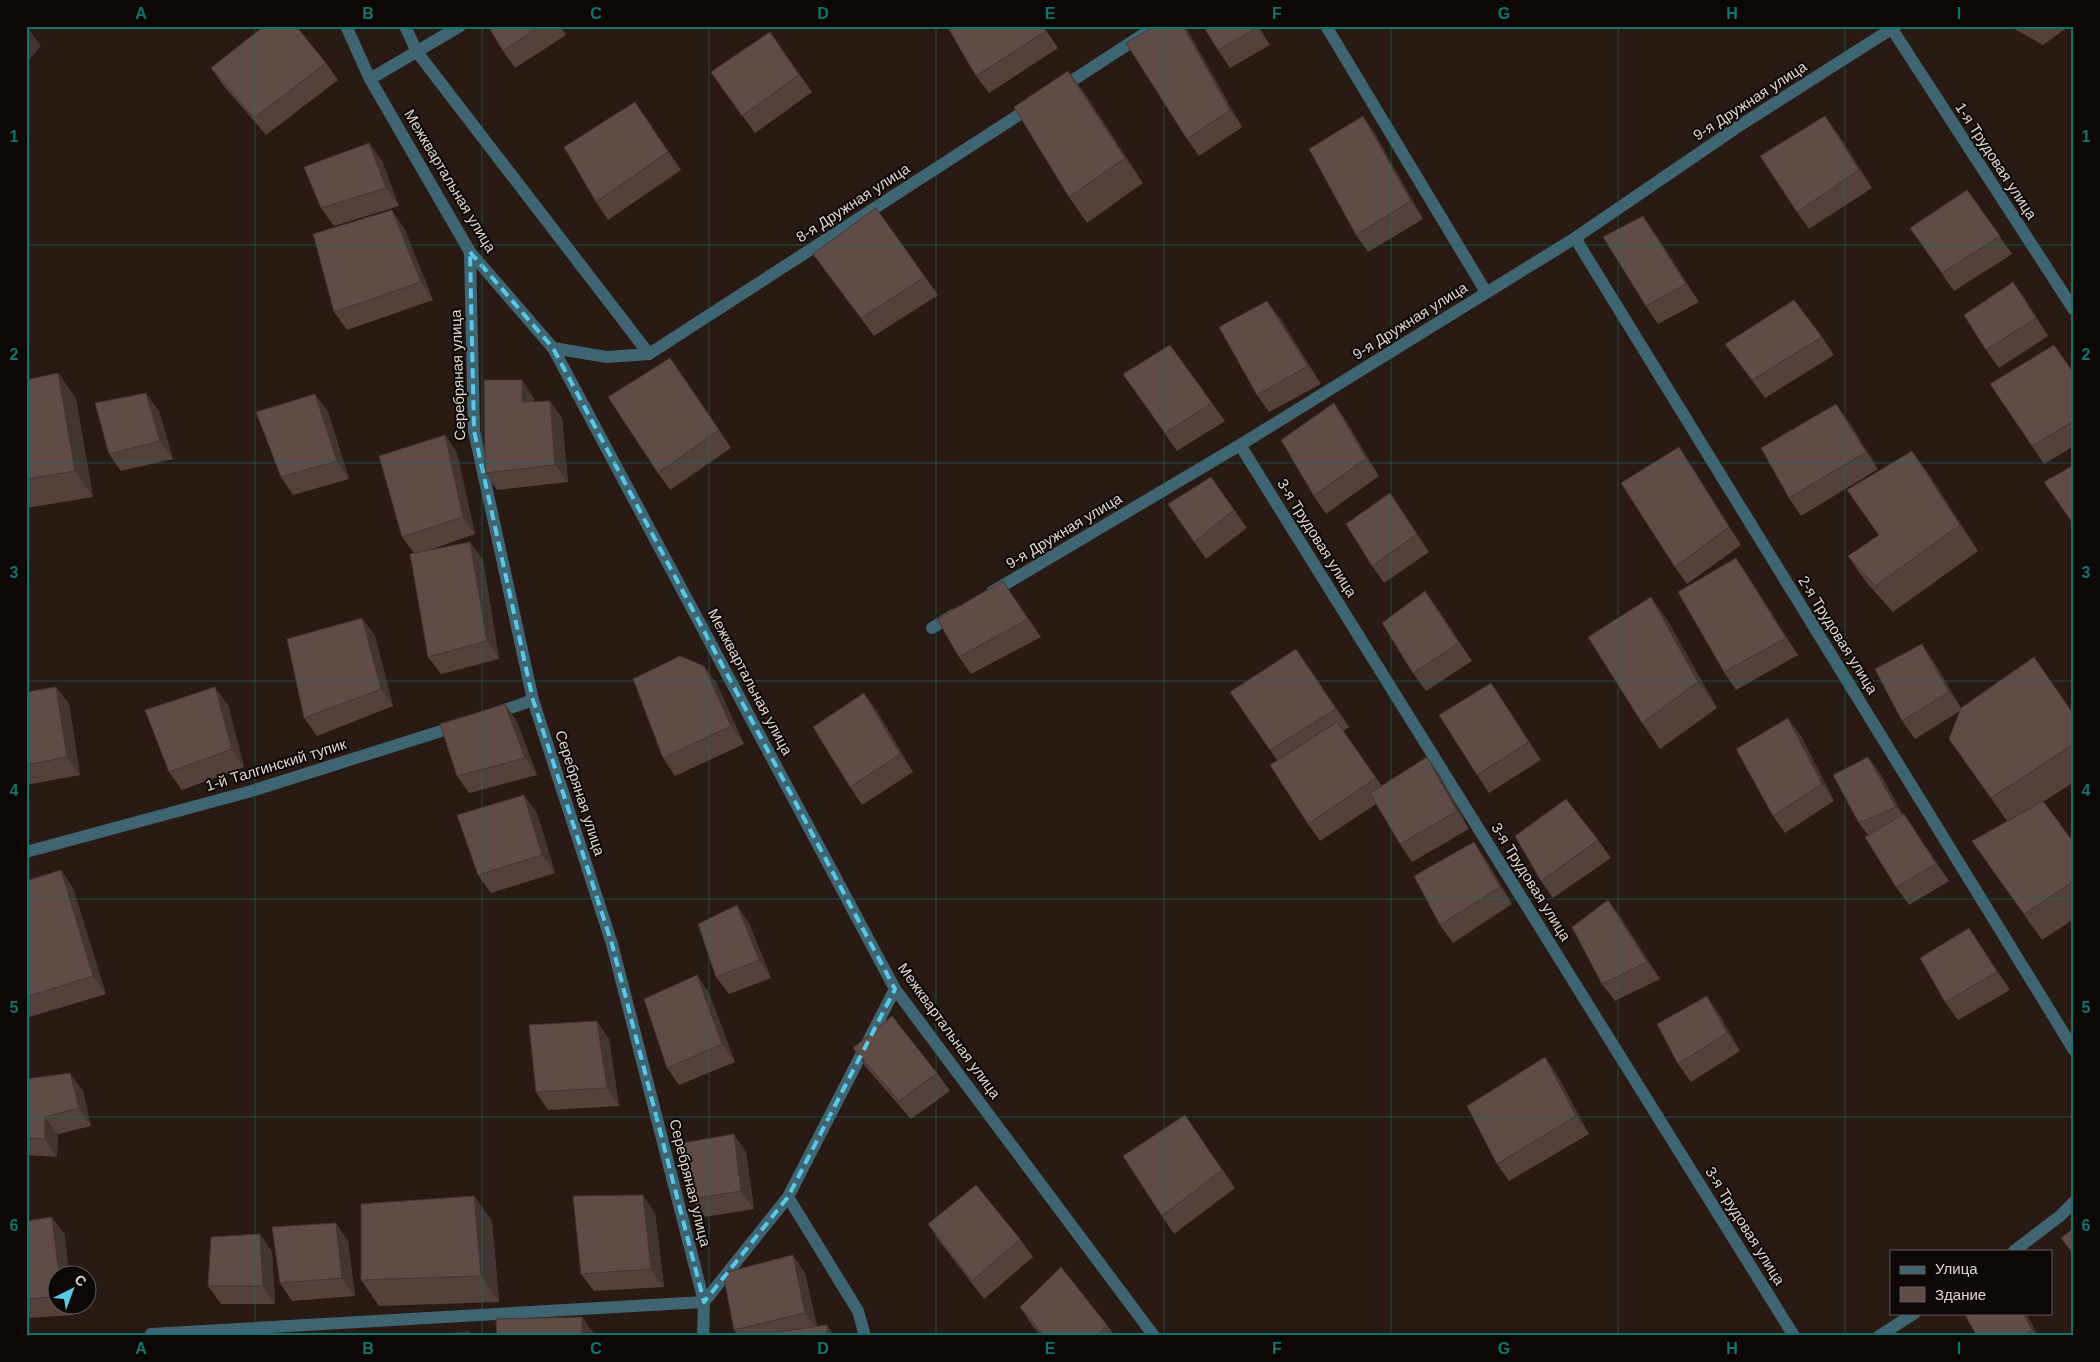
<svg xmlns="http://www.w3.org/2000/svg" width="2100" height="1362" font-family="Arial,sans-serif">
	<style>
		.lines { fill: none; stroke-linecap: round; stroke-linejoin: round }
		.service { stroke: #3e6571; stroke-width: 12 }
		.minor { stroke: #3e6571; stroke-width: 12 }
		.wall { fill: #53413c }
		.shaded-wall { fill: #433531 }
		.building { fill: #604c46; stroke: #433531 }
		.marked { fill: none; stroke: #5bc8e7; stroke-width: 4; stroke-dasharray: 10 6; stroke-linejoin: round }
		.grid { fill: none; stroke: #0f766e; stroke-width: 1; stroke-opacity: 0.55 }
		.labels { text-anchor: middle; stroke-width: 4; stroke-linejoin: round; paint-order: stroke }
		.street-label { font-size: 15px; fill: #e1d5d1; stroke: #0d0705 }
		.neatline { fill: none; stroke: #0f766e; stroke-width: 2 }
		.grid-label { font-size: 16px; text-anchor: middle; font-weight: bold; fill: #0f766e }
	</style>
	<rect width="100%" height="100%" fill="#2a1a14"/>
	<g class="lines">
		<!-- service -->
		<path class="service" d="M405 26 417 52 649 354"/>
		<!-- minor -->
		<path class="minor" d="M346 26 370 79 470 252 553 348 895 989 1154 1336
			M1326 26 1486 292
			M1892 29 2074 310
			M370 79 460 26
			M1061 88 1156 26
			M1575 238 2074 1050
			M470 252 474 431 533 700 612 944 704 1302 703 1336
			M553 348 607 357 649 354 1034 105
			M1240 445 1794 1336
			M992 592 1240 445 1575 238 1736 128 1896 26
			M932 628 953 615
			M493 714 533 700
			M26 852 248 792 457 726
			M788 1197 858 1311 865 1336
			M2014 1251 2060 1216 2074 1202
			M151 1334 704 1302 788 1197 895 989
			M1879 1336 1915 1313"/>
	</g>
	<!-- wall -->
	<path class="wall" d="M242 26H249L243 29Z
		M488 26H560L566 35 515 68 503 51Z
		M1043 26 1058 48 989 93 976 76Z
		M1155 26H1185L1242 127 1199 156 1187 139Z
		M1258 26 1270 45 1230 68 1218 50Z
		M2009 26H2069L2043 45Z
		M770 32 812 92 755 133 711 72Z
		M326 63 338 80 266 135 223 85 211 68Z
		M1068 71 1087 97 1143 183 1087 223 1069 197Z
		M1363 116 1375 134 1423 219 1368 252 1356 235Z
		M1825 116 1838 134 1872 188 1809 229 1797 212Z
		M647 119 681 170 608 220 596 202Z
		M369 143 382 161 399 206 334 226 321 208Z
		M1967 190 2012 254 1954 291 1910 228Z
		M876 208 938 295 874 336 826 272 813 254Z
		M404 228 433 300 347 330 334 312Z
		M1655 233 1699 302 1658 324 1646 306Z
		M2013 282 2025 299 2048 336 1999 368 1986 350Z
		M1280 318 1321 384 1269 412 1257 395Z
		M1822 337 1834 355 1765 398 1725 344Z
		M670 358 731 448 670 490 658 473Z
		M58 373 76 399 93 497 26 508V380Z
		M2074 373V446L2044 464 2032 446Z
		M1123 374 1212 403 1225 421 1177 451Z
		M315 394 328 412 349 479 293 495 281 477Z
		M534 398V402L550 401 562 418 568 482 497 490 485 473Z
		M1334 403 1346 421 1379 476 1326 514 1314 496Z
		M159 411 173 459 121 471 109 454Z
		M1849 422 1878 469 1801 516 1789 498Z
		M445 435 457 453 475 534 427 551 470 542 483 560 499 659 441 674 428 657 414 553 402 537Z
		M1912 451 1930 476 1978 551 1893 612 1866 582 1848 556 1879 535 1847 490Z
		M1691 465 1741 545 1687 584 1675 567Z
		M1211 477 1247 528 1206 559 1168 504Z
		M1402 511 1429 552 1384 583 1372 566Z
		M1748 576 1798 655 1736 690 1724 672Z
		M1651 597 1669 623 1717 708 1660 749 1642 723Z
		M1015 599 1041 637 971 674 959 657Z
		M1438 609 1472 661 1426 691 1413 673Z
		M362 618 375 636 393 706 317 736 304 718Z
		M1934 662 1961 708 2074 715V782L2043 802 2074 843V919L2042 940 1972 841 2007 821 1949 739 1960 711 1915 739 1902 721Z
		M704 666 717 684 744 744 675 776 663 758Z
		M1308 666 1349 727 1343 731 1381 785 1439 774 1469 829 1412 862 1400 844 1376 804 1320 841 1308 824 1277 760 1230 692Z
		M56 687 69 704 80 775 26 785V692Z
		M1503 701 1541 760 1489 793 1477 775Z
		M505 704 517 722 537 775 469 793 457 776Z
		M228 705 244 767 182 790 169 772Z
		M877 711 913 772 862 805 850 787Z
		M1801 736 1834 801 1785 833 1773 816Z
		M1868 757 1881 775 1903 815 1904 814 1916 832 1949 881 1909 905 1896 887 1868 835 1859 823Z
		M537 813 555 873 491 893 478 875Z
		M1598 840 1611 858 1553 898 1541 881Z
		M1474 842 1486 860 1512 904 1453 943 1440 925Z
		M61 870 73 888 106 994 26 1018V881Z
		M1621 918 1660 979 1615 1001 1602 984Z
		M749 923 771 978 729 994 716 977Z
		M1981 946 2010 990 1958 1020 1945 1002Z
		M697 975 709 993 735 1062 679 1085 667 1068Z
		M1719 1014 1740 1051 1691 1082 1678 1064Z
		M609 1039 619 1106 548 1110 536 1092Z
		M853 1048 937 1073 950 1091 911 1119 865 1066Z
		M1545 1057 1557 1075 1589 1134 1509 1181 1497 1164Z
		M26 1079 83 1091 91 1126 58 1134 57 1157 26 1155Z
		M1185 1115 1235 1188 1174 1234 1162 1216Z
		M746 1152 754 1209 705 1217 692 1199Z
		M474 1196 492 1221 499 1302 379 1306 361 1280Z
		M655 1213 664 1287 594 1291 581 1274Z
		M26 1221 65 1235 58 1274V1304H73L74 1315 26 1318Z
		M928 1224 1020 1239 1033 1257 984 1299 940 1242Z
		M260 1234 272 1252 275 1304H221L208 1286Z
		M348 1241 355 1296 292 1301 280 1283Z
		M805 1273 817 1327 827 1325 834 1336H738L734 1330Z
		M1020 1307 1107 1325 1115 1336H1041L1032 1325Z
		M1964 1313H2026L2038 1336H1977Z"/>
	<!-- shaded-wall -->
	<path class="shaded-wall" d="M1183 26H1185L1188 31 1242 127 1230 110Z
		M1256 26H1258L1270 45Z
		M28 28 41 46 26 63V30Z
		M1068 71 1087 97 1143 183 1125 158Z
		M635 102 647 119 681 170 668 152Z
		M1363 116 1375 134 1423 219 1411 201Z
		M1825 116 1838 134 1872 188 1859 170Z
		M369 143 382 161 399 206 386 188Z
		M392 210 404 228 433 300 421 282Z
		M1643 216 1655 233 1699 302 1686 284Z
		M2013 282 2025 299 2048 336 2036 318Z
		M1267 301 1280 318 1321 384 1308 366Z
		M670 358 683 376 731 448 719 430Z
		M58 373 76 399 93 497 75 471Z
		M522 380 534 398 535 420 522 402Z
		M146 393 159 411 173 459 160 441Z
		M315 394 328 412 349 479 337 461Z
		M550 401 562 418 568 482 555 465Z
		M1334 403 1346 421 1379 476 1366 458Z
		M1836 404 1849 422 1878 469 1866 452Z
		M445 435 457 453 475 534 463 517Z
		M1679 447 1691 465 1741 545 1729 527Z
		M1912 451 1930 476 1978 551 1960 525Z
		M470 542 483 560 499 659 487 641Z
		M1736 558 1748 576 1798 655 1786 638Z
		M1425 591 1438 609 1472 661 1459 643Z
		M1651 597 1669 623 1717 708 1698 682Z
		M362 618 375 636 393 706 381 689Z
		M1922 644 1934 662 1962 709 1949 692Z
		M1296 649 1308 666 1349 727 1336 709Z
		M704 666 717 684 744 744 731 726Z
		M1491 683 1503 701 1541 760 1529 742Z
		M56 687 69 704 80 775 67 757Z
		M215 687 228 705 244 767 232 749Z
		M864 693 877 711 913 772 900 754Z
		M505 704 517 722 537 775 525 758Z
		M1788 718 1801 736 1834 801 1822 784Z
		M1427 757 1439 774 1469 829 1457 811Z
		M1868 757 1881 775 1908 825 1896 807Z
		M524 795 537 813 555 873 542 855Z
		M1904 814 1916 832 1949 881 1936 864Z
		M1474 842 1486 860 1512 904 1500 887Z
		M61 870 73 888 106 994 93 976Z
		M1608 900 1621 918 1660 979 1647 962Z
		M737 905 749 923 771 978 759 960Z
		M1969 928 1981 946 2010 990 1997 972Z
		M697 975 709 993 735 1062 722 1044Z
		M1707 996 1719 1014 1740 1051 1727 1033Z
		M597 1021 609 1039 619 1106 607 1088Z
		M1545 1057 1557 1075 1589 1134 1576 1116Z
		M70 1073 83 1091 91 1126 79 1108Z
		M45 1117 58 1134 57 1157 45 1139Z
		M734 1134 746 1152 754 1209 741 1191Z
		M643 1195 655 1213 664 1287 651 1269Z
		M474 1196 492 1221 499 1302 481 1276Z
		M52 1217 65 1235 69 1274H59Z
		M336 1223 348 1241 355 1296 342 1278Z
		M260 1234 272 1252 275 1304 263 1286Z
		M793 1255 805 1273 818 1330 805 1313Z
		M67 1304H73L74 1315Z
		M2023 1313H2026L2038 1336H2036L2032 1330Z
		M582 1317 595 1335V1336H582Z
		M827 1325 834 1336H827Z"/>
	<!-- building -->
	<path class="building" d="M264 26H296L326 63 254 118 211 68Z
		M488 26H540L503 51Z
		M947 26H1043L1046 31 976 76Z
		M1155 26H1183L1230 110 1187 139 1126 43Z
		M1203 26H1256L1257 28 1218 50Z
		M770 32 799 75 742 116 711 72Z
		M1068 71 1125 158 1069 197 1014 107Z
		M635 102 668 152 596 202 564 147Z
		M1363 116 1411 201 1356 235 1309 149Z
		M1825 116 1859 170 1797 212 1760 156Z
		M369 143 386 188 321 208 304 167Z
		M1967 190 2000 236 1942 273 1910 228Z
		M876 208 925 277 861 318 813 254Z
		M392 210 421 282 334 312 313 234Z
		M1643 216 1686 284 1646 306 1603 237Z
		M2013 282 2036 318 1986 350 1964 315Z
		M1794 300 1822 337 1752 380 1725 344Z
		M1267 301 1308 366 1257 395 1219 327Z
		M1170 345 1212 403 1165 433 1123 374Z
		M2054 345 2074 374V421L2032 446 1990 384Z
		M670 358 719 430 658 473 608 397Z
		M58 373 75 471 26 479V380Z
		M484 380H522V402L550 401 555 465 485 473Z
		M146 393 160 441 109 454 95 403Z
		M315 394 337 461 281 477 256 412Z
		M1334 403 1366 458 1314 496 1281 440Z
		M1836 404 1866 452 1789 498 1761 448Z
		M445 435 463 517 402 537 379 456Z
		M1679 447 1729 527 1675 567 1621 483Z
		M1912 451 1960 525 1875 586 1848 556 1879 535 1847 490Z
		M2074 465V525L2044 482Z
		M1211 477 1234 510 1194 542 1168 504Z
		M1390 493 1417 534 1372 566 1346 524Z
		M470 542 487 641 428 657 410 554Z
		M1736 558 1786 638 1724 672 1678 592Z
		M1003 581 1028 619 959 657 937 619Z
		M1425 591 1459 643 1413 673 1382 623Z
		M1651 597 1698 682 1642 723 1588 637Z
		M362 618 381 689 304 718 287 639Z
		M1922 644 1949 692 1902 721 1875 669Z
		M1296 649 1336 709 1270 750 1230 692Z
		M680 656 704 666 731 726 663 758 633 679Z
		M2034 657 2074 715V744L1991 798 1949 739 1961 708Z
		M1491 683 1529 742 1477 775 1439 715Z
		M56 687 67 757 26 765V692Z
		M215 687 232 749 169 772 145 710Z
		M864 693 900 754 850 787 813 727Z
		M505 704 525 758 457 776 440 724Z
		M1788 718 1822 784 1773 816 1736 749Z
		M1337 722 1376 778 1308 824 1270 765Z
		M1427 757 1457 811 1400 844 1370 793Z
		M1868 757 1896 807 1859 823 1833 775Z
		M524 795 542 855 478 875 457 815Z
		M1566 799 1598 840 1541 881 1515 836Z
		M2043 801 2074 843V881L2024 914 1972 841Z
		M1904 814 1936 864 1896 887 1865 837Z
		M1474 842 1500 887 1440 925 1414 876Z
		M61 870 93 976 26 997V881Z
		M1608 900 1647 962 1602 984 1572 927Z
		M737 905 759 960 716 977 698 924Z
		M1969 928 1997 972 1945 1002 1920 958Z
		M697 975 722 1044 667 1068 644 999Z
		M1707 996 1727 1033 1678 1064 1657 1024Z
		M892 1016 937 1073 899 1101 853 1048Z
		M597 1021 607 1088 536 1092 529 1025Z
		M1545 1057 1576 1116 1497 1164 1467 1106Z
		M70 1073 79 1108 45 1117V1139L26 1138V1079Z
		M1185 1115 1222 1170 1162 1216 1123 1156Z
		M734 1134 741 1191 692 1199 682 1143Z
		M976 1185 1020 1239 972 1281 928 1224Z
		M643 1195 651 1269 581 1274 573 1196Z
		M474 1196 481 1276 361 1280V1204Z
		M52 1217 59 1274H58V1297L26 1299V1221Z
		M336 1223 342 1278 280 1283 272 1227Z
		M2074 1228V1255L2061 1238Z
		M260 1234 263 1286H208L211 1237Z
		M793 1255 805 1313 734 1330 723 1273Z
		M1061 1267 1107 1325 1097 1336H1044L1020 1307Z
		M1964 1313H2023L2032 1330 2022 1336H1977Z
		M582 1317V1336H497L496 1319Z
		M827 1325V1336H777V1332Z
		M469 1332 470 1336H419Z
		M318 1334 319 1336H286Z"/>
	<!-- marked area -->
	<path class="marked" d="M470 252 553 348 895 989 788 1197 704 1302 612 944 533 700 474 431Z"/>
	<!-- grid -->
	<path class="grid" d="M255 26V1336M482 26V1336M709 26V1336M936 26V1336M1164 26V1336M1391 26V1336M1618 26V1336M1845 26V1336M26 245H2074M26 463H2074M26 681H2074M26 899H2074M26 1117H2074"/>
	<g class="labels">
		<!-- street labels -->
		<g class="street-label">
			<text transform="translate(1750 101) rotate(-33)" y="5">9-я Дружная улица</text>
			<text transform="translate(1996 161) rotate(57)" y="5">1-я Трудовая улица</text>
			<text transform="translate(450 181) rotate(59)" y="5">Межквартальная улица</text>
			<text transform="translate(853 203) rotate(-33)" y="5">8-я Дружная улица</text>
			<text transform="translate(1410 321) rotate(-32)" y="5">9-я Дружная улица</text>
			<text transform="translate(458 375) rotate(-92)" y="5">Серебряная улица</text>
			<text transform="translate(1064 531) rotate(-31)" y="5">9-я Дружная улица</text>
			<text transform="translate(1317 538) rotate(58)" y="5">3-я Трудовая улица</text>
			<text transform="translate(1838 635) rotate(58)" y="5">2-я Трудовая улица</text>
			<text transform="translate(750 682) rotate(62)" y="5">Межквартальная улица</text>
			<text transform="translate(276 765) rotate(-17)" y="5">1-й Талгинский тупик</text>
			<text transform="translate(580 793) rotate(72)" y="5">Серебряная улица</text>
			<text transform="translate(1531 882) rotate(58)" y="5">3-я Трудовая улица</text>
			<text transform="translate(949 1031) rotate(54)" y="5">Межквартальная улица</text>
			<text transform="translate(690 1183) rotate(76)" y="5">Серебряная улица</text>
			<text transform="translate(1745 1226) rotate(58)" y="5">3-я Трудовая улица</text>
		</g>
	</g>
	<!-- border -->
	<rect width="2100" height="1362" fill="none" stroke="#0d0705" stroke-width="55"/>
	<!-- legend -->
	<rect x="1890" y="1250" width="162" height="65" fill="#0d0705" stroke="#625957"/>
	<rect x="1900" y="1266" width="25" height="8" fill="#3e6571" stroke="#625957"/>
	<text x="1935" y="1274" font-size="15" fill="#e1d5d1">Улица</text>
	<rect x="1900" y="1287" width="25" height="15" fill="#604c46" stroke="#625957"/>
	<text x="1935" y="1300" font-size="15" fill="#e1d5d1">Здание</text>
	<!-- north arrow -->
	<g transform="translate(72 1290) rotate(42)"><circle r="24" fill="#0d0705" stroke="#625957"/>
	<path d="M0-4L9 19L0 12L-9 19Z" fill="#5bc8e7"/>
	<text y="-8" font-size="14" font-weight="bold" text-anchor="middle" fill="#e1d5d1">С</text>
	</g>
	<rect x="28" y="28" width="2044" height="1306" class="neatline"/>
	<g class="grid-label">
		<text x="141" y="19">A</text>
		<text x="368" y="19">B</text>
		<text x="596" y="19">C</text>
		<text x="823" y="19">D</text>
		<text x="1050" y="19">E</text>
		<text x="1277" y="19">F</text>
		<text x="1504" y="19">G</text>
		<text x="1732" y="19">H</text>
		<text x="1959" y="19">I</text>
		<text x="14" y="142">1</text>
		<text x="2086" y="142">1</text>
		<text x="14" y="360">2</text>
		<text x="2086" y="360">2</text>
		<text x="14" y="578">3</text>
		<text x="2086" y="578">3</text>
		<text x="14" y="796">4</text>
		<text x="2086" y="796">4</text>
		<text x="14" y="1013">5</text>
		<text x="2086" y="1013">5</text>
		<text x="14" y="1231">6</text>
		<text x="2086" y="1231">6</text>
		<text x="141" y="1354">A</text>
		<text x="368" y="1354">B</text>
		<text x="596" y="1354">C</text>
		<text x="823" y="1354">D</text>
		<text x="1050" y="1354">E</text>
		<text x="1277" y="1354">F</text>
		<text x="1504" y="1354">G</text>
		<text x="1732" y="1354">H</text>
		<text x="1959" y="1354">I</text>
	</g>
</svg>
